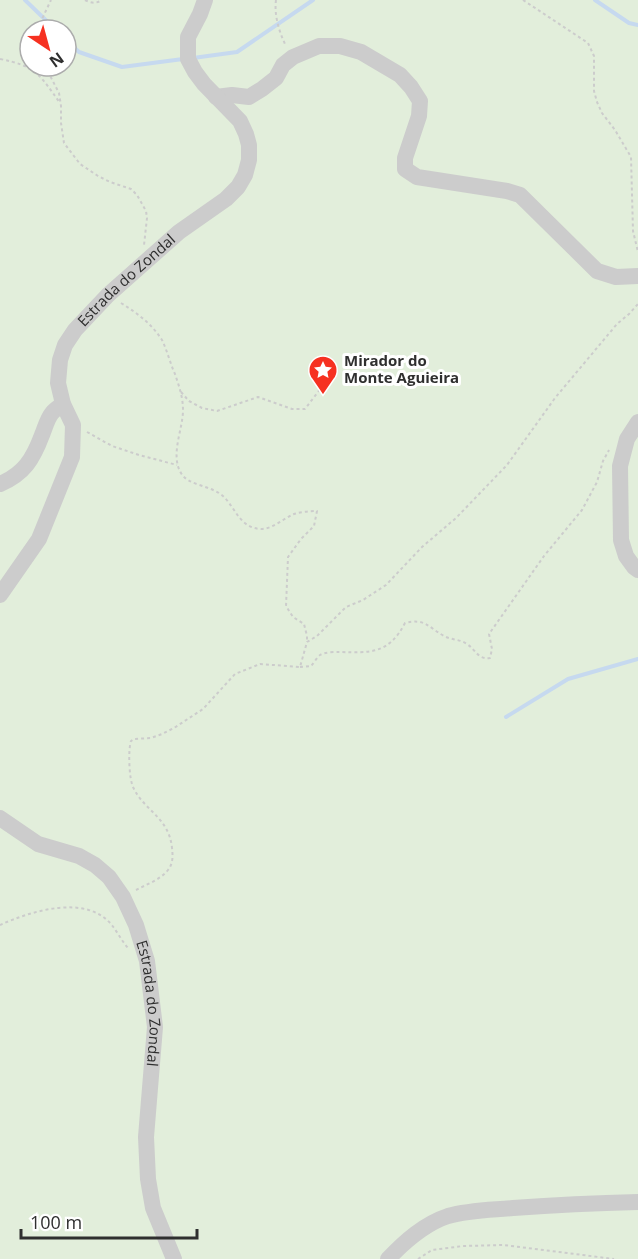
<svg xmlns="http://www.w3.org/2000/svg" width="638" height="1259" font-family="'Open Sans',sans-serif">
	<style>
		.green { fill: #e2eedb; fill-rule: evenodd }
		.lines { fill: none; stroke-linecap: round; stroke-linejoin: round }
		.stream { stroke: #c6d9ef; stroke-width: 4 }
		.path { stroke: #ccc; stroke-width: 2; stroke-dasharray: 3 3; stroke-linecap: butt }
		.minor { stroke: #ccc; stroke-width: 16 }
		.labels { text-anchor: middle; stroke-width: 6; stroke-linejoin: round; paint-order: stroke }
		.street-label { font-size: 15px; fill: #2f2f2f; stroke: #fff }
		.poi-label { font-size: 15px; font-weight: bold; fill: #2f2f2f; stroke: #fff; text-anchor: start }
	</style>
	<rect width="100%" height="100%" fill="#fff"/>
	<!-- green -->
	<path class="green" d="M0 0H638V1259H0ZM30 30H66V66H30Z"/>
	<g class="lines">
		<!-- stream -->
		<path class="stream" d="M25 0 56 30
			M595 0 629 23 638 25
			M66 40 79 52 122 67 183 59
			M193 58 237 52 313 0
			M506 717 568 679 638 659"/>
		<!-- path -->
		<path class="path" d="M85 0C91 3 96 4 102 0
			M276 0C274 15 279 31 285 44
			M523 0 588 43 594 56V91L597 102 602 113 615 130 631 157 633 231 638 252
			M42 30V19L51 0
			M0 59C36 66 40 75 60 103
			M45 66 59 93 61 106V123L64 143 80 164 98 176 110 182 131 189 137 195 146 211 147 218 144 245
			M121 303C137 313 152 324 162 340 167 350 170 363 175 374 179 386 183 397 183 410 183 429 170 455 181 473 188 486 212 485 224 497 236 509 240 528 261 529 273 529 284 518 294 514 301 512 309 511 317 511L314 526 301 539 288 557 286 606 293 617 304 624 307 636V642
			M181 392 189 401 202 408 217 411 258 397 292 409H305L321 388
			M87 432 112 446 139 455 177 465
			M300 667 311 666C314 663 317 657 320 655 325 652 334 652 340 652 370 653 389 654 405 623 425 618 428 627 444 636 451 640 460 639 467 644 476 650 478 660 490 658L492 649 489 634 544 556 582 510 597 482 603 461 609 450
			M136 890C147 884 160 880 168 870 173 864 173 856 172 848 169 817 144 811 133 787 129 778 128 750 131 741L134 739 151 738 162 734 174 728 203 709 235 674 260 664 300 667 307 642 317 636 346 607 363 600 386 585 422 547 456 518 507 465 555 398 617 324 629 314 638 304
			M0 925C31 911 85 894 111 924 117 931 121 940 128 948
			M418 1259 432 1250 463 1246 504 1245 614 1259"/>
		<!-- minor -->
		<g class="minor">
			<path d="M216 97 232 95 249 97 262 89 276 78 283 65 293 57 319 46H340L361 52 400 75 411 87 420 101 419 116 405 158V169L417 177 507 191 520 195 597 271 616 277 638 276"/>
			<path d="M638 422 627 439 620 466 621 540 626 556 634 567 638 570"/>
			<path d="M0 484C24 474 33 459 42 435 45 428 47 419 52 413 55 409 59 407 63 404"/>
			<path id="s1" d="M0 595 39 539 72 457 73 425 63 404 58 383 60 360 65 345 75 330 108 295 179 232 226 199 238 187 245 175 249 160V145L246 134 240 121 204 84 195 72 188 59V37L200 14 205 0"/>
			<path id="s2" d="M0 818 38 844 79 856 95 865 109 877 123 897 136 925 147 961 155 1027 146 1137 148 1179 153 1208 174 1259"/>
			<path d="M388 1259C405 1241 424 1224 448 1216 469 1210 491 1210 513 1208 554 1205 596 1203 638 1202"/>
		</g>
	</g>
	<!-- icons -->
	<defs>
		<g id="sight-pin" transform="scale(1.5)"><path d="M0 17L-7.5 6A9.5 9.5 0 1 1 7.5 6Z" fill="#f63121" stroke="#fff"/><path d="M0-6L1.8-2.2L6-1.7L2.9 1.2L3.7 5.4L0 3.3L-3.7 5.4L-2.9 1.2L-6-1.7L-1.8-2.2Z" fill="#fff"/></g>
	</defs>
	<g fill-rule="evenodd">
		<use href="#sight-pin" x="323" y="370"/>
	</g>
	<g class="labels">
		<!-- street labels -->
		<g class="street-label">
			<text dy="5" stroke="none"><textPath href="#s1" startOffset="362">Estrada do Zondal</textPath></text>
			<text dy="5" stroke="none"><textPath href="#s2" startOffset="261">Estrada do Zondal</textPath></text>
		</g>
		<!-- poi labels -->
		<g class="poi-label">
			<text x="344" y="366">Mirador do<tspan x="344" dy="17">Monte Aguieira</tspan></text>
		</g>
	</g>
	<!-- north arrow -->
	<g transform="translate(48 48) rotate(144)"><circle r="28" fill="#ffffff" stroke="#acacac" stroke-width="1.5"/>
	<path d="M0-4.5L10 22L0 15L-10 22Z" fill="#f63121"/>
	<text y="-9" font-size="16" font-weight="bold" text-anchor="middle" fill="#2f2f2f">N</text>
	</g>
	<!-- scale -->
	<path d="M21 1229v9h176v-9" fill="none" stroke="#2f2f2f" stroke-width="3"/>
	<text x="30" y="1229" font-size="18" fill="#2f2f2f" stroke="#ffffff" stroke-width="4.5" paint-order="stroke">100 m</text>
</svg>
